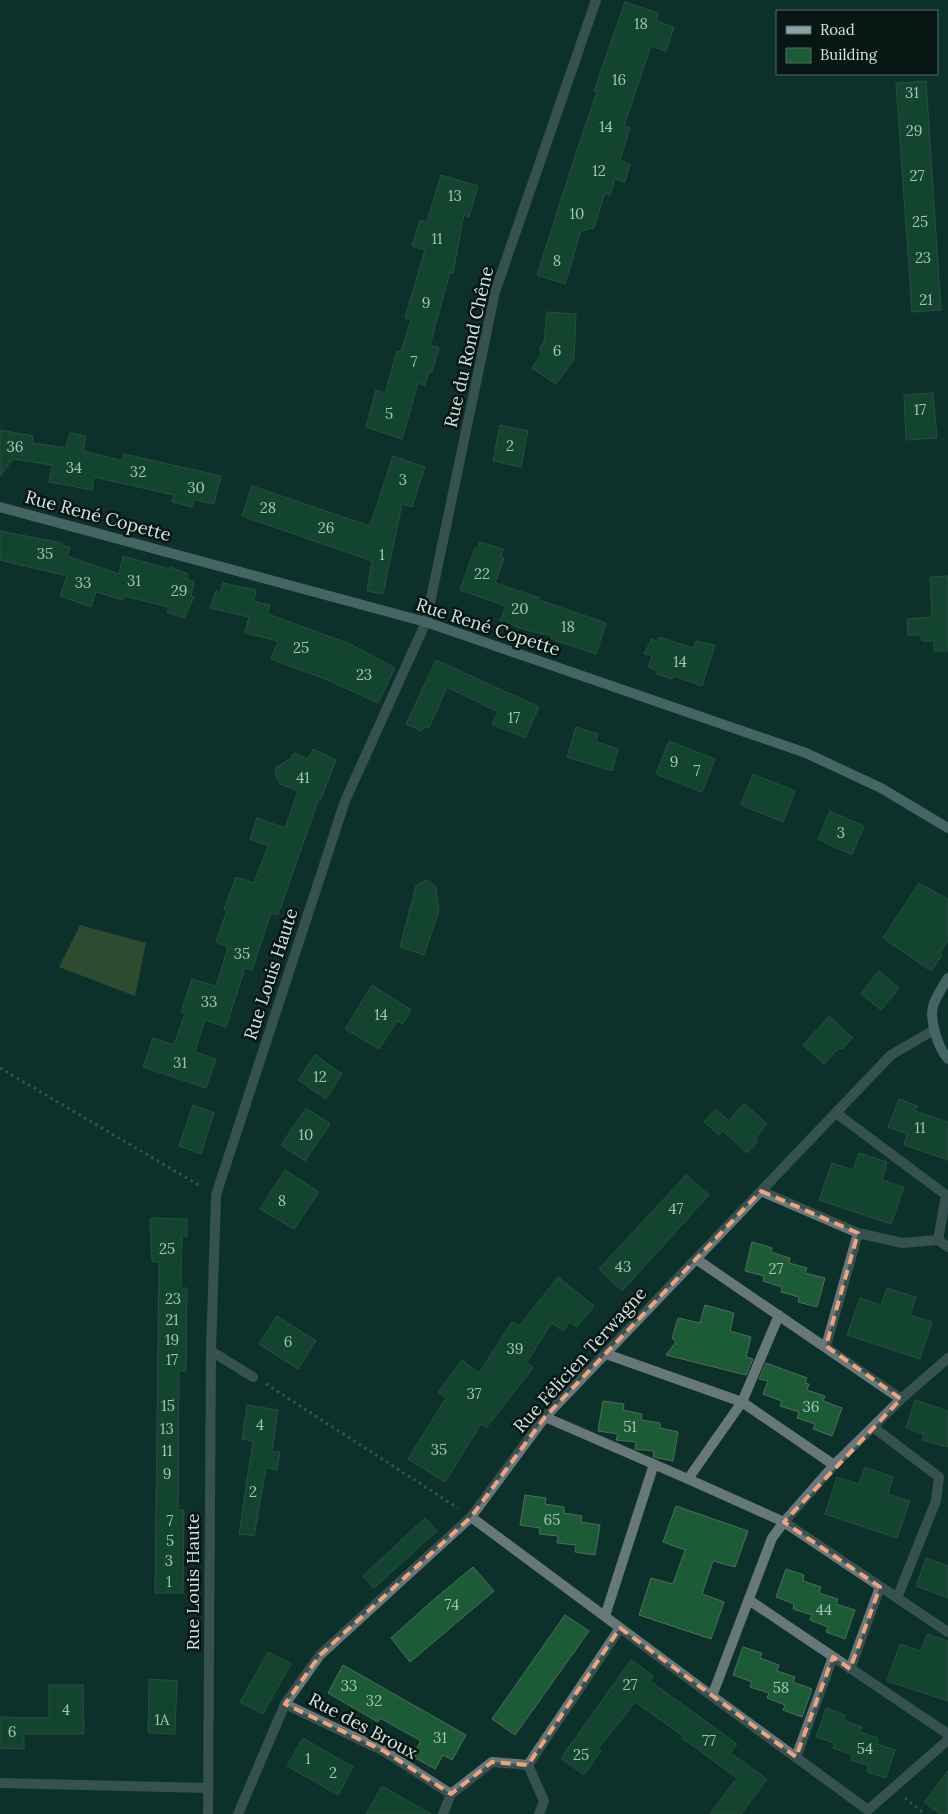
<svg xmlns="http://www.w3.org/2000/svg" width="948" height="1814" font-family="Lora,serif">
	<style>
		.forest { fill: #556c31 }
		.building { fill: #1b5b36; stroke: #526c59 }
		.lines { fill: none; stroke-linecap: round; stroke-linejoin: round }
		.path { stroke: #607e78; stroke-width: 3; stroke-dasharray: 2.5 4; stroke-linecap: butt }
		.street { stroke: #68787a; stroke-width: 10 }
		.secondary { stroke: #8ba4a8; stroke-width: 10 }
		.marked { fill: none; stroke: #f1a27b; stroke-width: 4; stroke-dasharray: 10 6; stroke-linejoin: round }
		.labels { text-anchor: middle; stroke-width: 5; stroke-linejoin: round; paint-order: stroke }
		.number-label { font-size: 15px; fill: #a4c2b6 }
		.street-label { font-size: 18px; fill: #d1e4e0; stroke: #071613 }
	</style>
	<rect width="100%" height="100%" fill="#0c312b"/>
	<!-- forest -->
	<path class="forest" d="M80 925 146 943 135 996 59 967Z"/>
	<!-- building -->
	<path class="building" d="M625 2 658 13 656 21 674 27 666 51 651 46 624 126 630 128 620 160 630 164 625 182 615 179 610 195 605 193 594 228 581 231 565 284 537 275 578 147 597 92 594 91Z
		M926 81 941 310 912 312 896 83Z
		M441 175 478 186 469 217 464 215 453 273 450 272 430 345 439 348 432 372 429 371 425 385 418 383 402 439 366 427 376 390 385 393 397 351 401 352 411 320 405 318 425 250 412 246 420 220 427 222Z
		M547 312 576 314 574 359 556 384 532 368 541 355 540 347 544 342Z
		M933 393 937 438 906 440 904 395Z
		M500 425 528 431 521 467 493 461Z
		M0 430 33 436 32 443 66 448 70 433 86 436 83 451 123 461 124 454 221 476 214 504 194 500 192 507 172 502 174 495 94 477 92 490 49 482 52 465 13 459 0 476Z
		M393 456 425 467 412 507 402 504 383 594 367 591 372 561 242 516 252 486 370 526Z
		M0 531 62 543 63 546 70 547 67 556 119 574 123 556 169 569 170 567 188 574 187 579 194 582 191 596 194 597 184 618 167 612 169 607 125 596 123 600 96 592 91 607 60 596 67 576 0 560Z
		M480 542 503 549 501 557 504 558 495 583 540 598 539 600 606 623 596 654 551 639 552 636 526 630 500 621 506 606 460 590 475 548 477 549Z
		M948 576V651H934V641H922L921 635H908L907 619 932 617 930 577Z
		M223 583 256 590 254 601 270 605 268 614 350 644 395 668 378 703 325 679 271 659 278 641 245 633 249 617 210 608 216 591 220 593Z
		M659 637 693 648 696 641 715 645 702 686 674 676 672 679 657 674V671L648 667 652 656 644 654 652 639 657 641Z
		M436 660 539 707 525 738 492 724 498 712 447 687 429 728 424 727 422 731 406 724Z
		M576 727 598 734 596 742 618 749 612 771 567 757Z
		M669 741 715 759 702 792 656 774Z
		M313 749 336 760 321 799 319 798 278 915 271 913 252 970 245 968 226 1027 205 1020 195 1052 216 1059 206 1088 143 1067 153 1038 174 1045 185 1013 181 1012 192 979 216 986 228 947 216 942 227 910 224 909 236 877 254 883 268 846 250 839 257 818 285 828 298 791 280 784 275 773 277 767 290 759 294 753 308 759Z
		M753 774 795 791 783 822 741 805Z
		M830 811 864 826 852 855 818 839Z
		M424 881H429L436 887 439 911 424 955 400 947 416 886Z
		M919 883 948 899V941L940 953 942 955 931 971 883 938Z
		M879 971 899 988 881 1010 861 994Z
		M372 985 411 1010 403 1024 397 1021 379 1049 345 1029Z
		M829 1016 853 1038 842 1049 839 1048 824 1064 803 1045Z
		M315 1055 342 1074 326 1099 298 1080Z
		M899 1099 917 1106 915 1111 948 1122V1160L904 1145 907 1134 888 1127Z
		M744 1103 767 1124 755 1138 758 1141 747 1153 723 1131 719 1135 704 1122 716 1109 729 1121Z
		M193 1105 214 1113 201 1154 179 1146Z
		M306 1108 330 1124 305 1161 281 1145Z
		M859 1153 887 1162 882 1180 904 1187 891 1224 819 1200 832 1163 853 1170Z
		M285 1170 319 1192 294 1229 260 1209Z
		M686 1175 709 1195 622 1291 599 1269Z
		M150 1218 187 1219V1236H182L181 1288H187L186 1371H179L178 1510H184L183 1593H155L159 1262H152Z
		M752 1242 772 1248 771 1252 790 1258 789 1263 807 1268 805 1273 825 1278 817 1307 798 1302 799 1297 781 1292 782 1287 763 1281 764 1276 745 1271Z
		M558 1277 594 1306 577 1327 570 1322 563 1331 552 1323 526 1363 533 1367 527 1376 486 1428 481 1424 445 1482 408 1459 446 1398 438 1392 462 1360 479 1373 512 1322 519 1326Z
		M887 1288 916 1297 910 1315 932 1322 920 1359 847 1335 860 1298 881 1305Z
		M705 1305 734 1313 730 1331 751 1337 746 1357 753 1359 746 1375 666 1355 676 1342 672 1338 678 1318 700 1323Z
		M277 1316 316 1341 298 1369 259 1344Z
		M766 1363 807 1378 805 1383 809 1384 807 1390 825 1396 823 1401 842 1408 832 1436 813 1429 815 1424 797 1418 799 1412 780 1406 782 1401 763 1394 768 1381 759 1379Z
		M915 1400 948 1411V1447L922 1440 924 1434 906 1428Z
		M603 1401 624 1404 623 1410 642 1414 641 1420 660 1423V1428L678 1432 673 1461 653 1457 654 1451 635 1449 636 1442 616 1440 618 1434 598 1431Z
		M247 1405 278 1410 272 1451 280 1452 277 1470 266 1468 254 1536 239 1534 253 1441 242 1439Z
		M865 1467 893 1477 888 1494 910 1501 897 1538 825 1514 837 1477 859 1484Z
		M525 1495 546 1498 545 1504 564 1507V1513L582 1516 581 1522 600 1525 595 1555 575 1552 576 1545 557 1543 558 1536 539 1534 540 1528 520 1525Z
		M676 1506 748 1531 735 1567 713 1561 702 1594 724 1602 711 1639 639 1615 651 1578 673 1584 685 1550 663 1542Z
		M425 1518 437 1531 374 1588 363 1576Z
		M926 1558 948 1566V1598L916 1586Z
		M473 1567 494 1591 410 1662 391 1638 431 1602Z
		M786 1569 804 1575 803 1581 821 1587 819 1593 838 1599 836 1604 855 1610 845 1639 826 1632 828 1627 810 1620 812 1615 793 1609 794 1604 776 1597Z
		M565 1615 589 1631 515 1735 492 1719Z
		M927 1634 948 1641V1701L887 1681 900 1644 921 1651Z
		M743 1647 762 1653 760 1658 779 1665 777 1671 795 1677 793 1682 812 1689 802 1717 783 1710 785 1705 767 1698 769 1693 750 1687 752 1682 733 1675Z
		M268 1652 291 1664 263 1714 240 1702Z
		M631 1660 653 1676 650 1681 737 1744 730 1753 767 1779 741 1814H710L737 1778 682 1738 683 1736 635 1702 598 1749 601 1751 584 1775 561 1758Z
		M343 1665 466 1735 452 1760 443 1755 435 1769 412 1756 421 1741 380 1718 378 1722 328 1693Z
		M149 1679 177 1681 175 1734 148 1733Z
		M49 1685H83L84 1734H24V1749L0 1748V1717L49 1718Z
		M826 1708 845 1715 843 1720 862 1727 860 1732 878 1738 877 1744 895 1750 886 1778 867 1772 869 1766 851 1760 852 1755 833 1748 835 1743 816 1737Z
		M303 1738 353 1767 338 1795 287 1766Z
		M948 1771V1814H940L924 1802Z
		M382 1786 431 1814H366Z"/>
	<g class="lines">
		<!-- path -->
		<path class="path" d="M0 1068 202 1187
			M266 1384 458 1508
			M905 1798 925 1814"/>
		<!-- street -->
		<path class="street" d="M836 1113 946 1195 938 1240
			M761 1191 858 1233 902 1243 938 1240 948 1247
			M696 1259 901 1399
			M826 1346 858 1233
			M211 1351 253 1377
			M606 1354 742 1402 779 1315
			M545 1417 688 1479
			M873 1427 939 1477 936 1501 897 1598
			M834 1465 742 1402 688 1479 784 1522 834 1465 901 1399 948 1358
			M471 1517 712 1696 868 1810 948 1740
			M749 1600 948 1734
			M605 1616 654 1464
			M850 1669 880 1587
			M712 1696 772 1538 784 1522 948 1632
			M285 1704 384 1751 451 1794
			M796 1757 833 1657
			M528 1765 620 1628
			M528 1765 544 1801 539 1814
			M0 1783 208 1788
			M208 1814 211 1351 216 1195 345 801 426 622 495 292 596 0
			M238 1814 285 1704 320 1655 471 1517 545 1417 891 1055 934 1030
			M443 1814 451 1794 492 1762 528 1765"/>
		<!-- secondary -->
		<path class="secondary" d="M0 507 426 622 806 753 881 788 948 828
			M948 978C943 986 938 994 934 1003 928 1017 938 1048 948 1059"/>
	</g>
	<!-- marked area -->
	<path d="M0 0H948V1814H0ZM761 1191 858 1233 826 1346 901 1399 784 1522 880 1587 850 1669 833 1657 796 1757 620 1628 528 1765 492 1762 451 1794 384 1751 285 1704 320 1655 471 1517 545 1417Z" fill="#0c312b" fill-opacity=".55" fill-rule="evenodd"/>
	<path class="marked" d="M761 1191 858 1233 826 1346 901 1399 784 1522 880 1587 850 1669 833 1657 796 1757 620 1628 528 1765 492 1762 451 1794 384 1751 285 1704 320 1655 471 1517 545 1417Z"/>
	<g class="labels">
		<!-- number labels -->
		<g class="number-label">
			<text x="641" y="29">18</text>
			<text x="619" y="85">16</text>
			<text x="912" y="98">31</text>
			<text x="606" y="132">14</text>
			<text x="914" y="136">29</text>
			<text x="599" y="176">12</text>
			<text x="917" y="181">27</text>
			<text x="455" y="201">13</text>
			<text x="577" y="219">10</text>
			<text x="920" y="227">25</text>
			<text x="437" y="244">11</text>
			<text x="923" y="263">23</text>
			<text x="557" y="266">8</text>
			<text x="926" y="305">21</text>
			<text x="426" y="308">9</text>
			<text x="557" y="356">6</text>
			<text x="414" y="367">7</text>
			<text x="920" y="415">17</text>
			<text x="389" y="419">5</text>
			<text x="510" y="451">2</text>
			<text x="15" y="452">36</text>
			<text x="74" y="473">34</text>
			<text x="138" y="477">32</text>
			<text x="403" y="485">3</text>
			<text x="196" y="493">30</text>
			<text x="268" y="513">28</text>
			<text x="326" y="533">26</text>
			<text x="45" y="559">35</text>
			<text x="382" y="560">1</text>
			<text x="482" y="579">22</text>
			<text x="134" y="586">31</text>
			<text x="83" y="588">33</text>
			<text x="179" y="596">29</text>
			<text x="520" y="614">20</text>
			<text x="568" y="632">18</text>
			<text x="301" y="653">25</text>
			<text x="680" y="667">14</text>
			<text x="364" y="680">23</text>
			<text x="514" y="723">17</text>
			<text x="674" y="767">9</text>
			<text x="697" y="776">7</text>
			<text x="303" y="783">41</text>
			<text x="841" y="838">3</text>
			<text x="242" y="959">35</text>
			<text x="209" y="1007">33</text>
			<text x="381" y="1020">14</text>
			<text x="180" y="1068">31</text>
			<text x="320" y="1082">12</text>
			<text x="920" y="1133">11</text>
			<text x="306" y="1140">10</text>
			<text x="282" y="1206">8</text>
			<text x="676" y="1214">47</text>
			<text x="167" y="1254">25</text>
			<text x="623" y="1272">43</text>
			<text x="776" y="1274">27</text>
			<text x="173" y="1304">23</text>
			<text x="172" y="1325">21</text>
			<text x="172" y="1345">19</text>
			<text x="288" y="1347">6</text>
			<text x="515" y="1354">39</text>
			<text x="172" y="1365">17</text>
			<text x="474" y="1399">37</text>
			<text x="168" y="1411">15</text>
			<text x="811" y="1412">36</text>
			<text x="260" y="1430">4</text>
			<text x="630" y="1432">51</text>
			<text x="167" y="1434">13</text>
			<text x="439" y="1455">35</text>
			<text x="167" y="1456">11</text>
			<text x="167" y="1479">9</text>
			<text x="253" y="1497">2</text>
			<text x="552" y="1525">65</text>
			<text x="170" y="1526">7</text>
			<text x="170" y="1546">5</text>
			<text x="169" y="1566">3</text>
			<text x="169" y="1587">1</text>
			<text x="452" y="1610">74</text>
			<text x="824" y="1615">44</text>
			<text x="630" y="1690">27</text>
			<text x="349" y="1691">33</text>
			<text x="781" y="1693">58</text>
			<text x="374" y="1706">32</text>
			<text x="66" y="1715">4</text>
			<text x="162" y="1725">1A</text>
			<text x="12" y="1737">6</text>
			<text x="440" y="1743">31</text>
			<text x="709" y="1746">77</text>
			<text x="865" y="1754">54</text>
			<text x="581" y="1760">25</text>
			<text x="308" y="1764">1</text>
			<text x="333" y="1778">2</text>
		</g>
		<!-- street labels -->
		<g class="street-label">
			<text transform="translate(469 347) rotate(-77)" y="6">Rue du Rond Chêne</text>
			<text transform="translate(98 516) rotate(15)" y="6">Rue René Copette</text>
			<text transform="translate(488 627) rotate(18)" y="6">Rue René Copette</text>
			<text transform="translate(271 974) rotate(-72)" y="6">Rue Louis Haute</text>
			<text transform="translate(580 1360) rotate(-48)" y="6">Rue Félicien Terwagne</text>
			<text transform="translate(193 1582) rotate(-90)" y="6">Rue Louis Haute</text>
			<text transform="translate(363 1726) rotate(28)" y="6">Rue des Broux</text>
		</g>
	</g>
	<!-- legend -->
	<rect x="776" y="10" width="162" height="65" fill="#071613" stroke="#586865"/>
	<rect x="786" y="26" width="25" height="8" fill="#8ba4a8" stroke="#586865"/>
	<text x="820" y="35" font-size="15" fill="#d1e4e0">Road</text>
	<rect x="786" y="48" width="25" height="15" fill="#1b5b36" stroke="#586865"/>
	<text x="820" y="60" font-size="15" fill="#d1e4e0">Building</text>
</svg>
